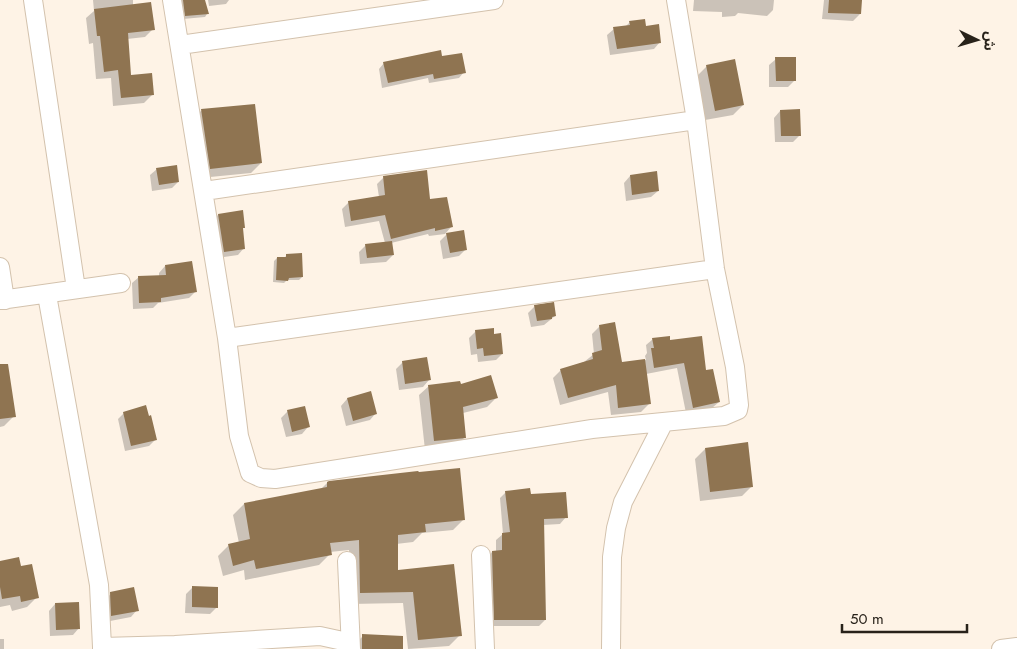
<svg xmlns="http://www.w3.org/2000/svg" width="1017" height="649" font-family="Jost,'Noto Sans Arabic',sans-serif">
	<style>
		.shadow { fill: #0003 }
		.building { fill: #8f7451 }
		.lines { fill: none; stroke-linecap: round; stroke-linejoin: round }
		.minor-casing { stroke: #d3c2ad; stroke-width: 20 }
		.minor { stroke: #fff; stroke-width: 18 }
	</style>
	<rect width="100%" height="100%" fill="#fef3e6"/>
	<!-- shadow -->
	<path class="shadow" d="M93 0H133V6L153 29 145 37 127 39 130 77 152 95 144 103 113 106 111 78 96 79 93 43 89 44 86 18 94 11Z
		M180 0H204L207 14 205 17 183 19Z
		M208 0H229L226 4 209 6Z
		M694 0H774L773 10 767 16 738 13 735 16 722 17V12L693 11Z
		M824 0H861L860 14 853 21 822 19Z
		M630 22 645 27 660 42 654 49 610 55 607 35 614 29 625 27Z
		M441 58 464 72 459 78 429 83 428 78 382 88 379 69 384 63Z
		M776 59 795 80 788 87H769V65Z
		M707 66 743 105 733 115 705 120 697 76Z
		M254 105 261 163 251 173 200 178 191 121 201 111Z
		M780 111 800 135 793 142H775L774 118Z
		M157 169 178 182 172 188 152 191 150 175Z
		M655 173 658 191 651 197 626 201 624 183 630 176Z
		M384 177 429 200 451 227 445 234 429 236 428 234 391 243 393 255 386 262 360 264 359 252 366 245 385 243 379 221 345 227 342 209 349 202 379 197 377 184Z
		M242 212 244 227 242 230 244 248 238 255 217 258 212 221 218 215Z
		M447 234 466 249 459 256 443 259 440 241Z
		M287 255 302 277 299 280H287L284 283 273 282 274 261 277 258H284Z
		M165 266 195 292 189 298 158 303 153 308 133 309 132 283 139 277 159 276V273Z
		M535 306 555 316 544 325 531 327 528 313Z
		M600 326 621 363 646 360 645 356 647 353 646 345 653 339 669 341 705 371 719 402 712 408 686 413 677 368 646 374 649 404 641 412 611 415 608 392 560 405 553 378 561 370 584 362 594 354 592 334Z
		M476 331 493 335 502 354 496 360 478 362 477 354 471 355 469 338Z
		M403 362 429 380 423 387 399 390 396 369Z
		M0 385 14 416 4 426 0 427Z
		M460 385 496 398 487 407 463 413 465 437 456 446 425 450 419 395 429 386Z
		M370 393 376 413 370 420 346 426 341 406 347 399Z
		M288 411 308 427 302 434 286 437 281 418Z
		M124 413 156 439 149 446 125 451 118 419Z
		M705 449 752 486 742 496 700 501 695 459Z
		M327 483 464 519 453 530 422 533 413 542 396 544 397 572 460 635 449 646 408 649 403 603 350 604 349 550 330 552V554L319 565 245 580 244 570 223 576 218 556 229 545 239 543 233 515 244 504 321 489Z
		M506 492 530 495 566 517 560 524 543 525 545 620 539 626H489L486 559 492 552H496V540L503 534 500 498Z
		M0 562 20 567 37 597 27 607 12 611 10 605 0 607Z
		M192 588 217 607 210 614 185 613 186 594Z
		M111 594 137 610 131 617 105 622 104 600Z
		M55 604 79 628 73 635 50 636 49 611Z
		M363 636 402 649H352L353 646Z
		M0 639H4V649H0Z"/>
	<!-- building -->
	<path class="building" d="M183 0H205L209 14 185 16Z
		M829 0H862L861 14 828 13Z
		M151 2 155 30 128 33 131 75 152 73 154 95 121 98 118 70 104 72 100 36H97L94 9Z
		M645 19 646 26 659 24 661 43 617 49 613 27 630 25 629 21Z
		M441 50 442 56 462 53 466 73 434 79 433 74 388 83 383 62Z
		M775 57H796V81H776Z
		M735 59 744 105 715 111 706 65Z
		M255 104 262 163 210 169 201 109Z
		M800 109 801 136H781L780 110Z
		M177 165 179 182 159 185 156 168Z
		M427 170 430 199 447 197 453 227 435 231V228L391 239 385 215 351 221 348 201 385 195 383 176Z
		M657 171 659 191 632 195 630 175Z
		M243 210 245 228H243L245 249 224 252 218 214Z
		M464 230 467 250 450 253 446 233Z
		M392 241 394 255 367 258 365 244Z
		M302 253 303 277 289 278 288 281 276 280 277 257H286V254Z
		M192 261 197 292 161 298V302L139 303 138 276 166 275 165 265Z
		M554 302 556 316 552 317V319L537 321 534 305Z
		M615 322 622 362 645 359 651 404 618 408 616 385 568 398 560 369 593 359 592 353 602 350 599 325Z
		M494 328V334L501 333 503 354 484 356 483 348 477 349 475 330Z
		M670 336V340L702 336 706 370 713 369 720 402 693 408 684 363 654 368 651 348H654L652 338Z
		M427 357 431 380 405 384 402 361Z
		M0 364H8L16 417 0 419Z
		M491 375 498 398 463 407 466 438 434 441 428 385 460 381 461 384Z
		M371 391 377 414 353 421 347 398Z
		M146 405 149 416 151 415 157 440 131 446 123 412Z
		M305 406 310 427 292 432 287 410Z
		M748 442 753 487 710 492 705 448Z
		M460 468 465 520 425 524 426 532 398 535V570L454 564 462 636 418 640 413 592 360 593 359 540 330 543 332 555 256 569 254 560 233 566 228 544 250 539 244 503 327 487V482L329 481 418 471 419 472Z
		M530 488 531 494 566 492 568 518 544 519 546 620H494L492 551 502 550V533L510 532 505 491Z
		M19 557 21 566 32 564 39 598 21 602 20 596 2 599 0 587V561Z
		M192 586 218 587V608L192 607Z
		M134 587 139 611 111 616 110 592Z
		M79 602 80 629 56 630 55 603Z
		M362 634 403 636V649H362Z"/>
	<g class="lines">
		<!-- minor casing -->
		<g class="minor-casing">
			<path id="minor" d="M33 0 76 289
				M172 0 227 338 239 436 250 473 261 478 275 479 592 429 724 416 738 410 739 405 735 367 715 269 696 120 676 0
				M180 45 494 0
				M204 191 696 120
				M0 267 5 300
				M47 295 99 585 102 647
				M0 300 121 283
				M227 338 715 269
				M481 555 485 649
				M347 561 351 649
				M102 649V647L175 645 320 636 343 641 348 649
				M611 649 612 557 616 528 623 502 664 422
				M1001 649 1017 647"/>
		</g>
		<!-- minor -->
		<use href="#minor" class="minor"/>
	</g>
	<!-- north arrow -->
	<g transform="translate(977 40) rotate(95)" stroke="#fef3e6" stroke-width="4" paint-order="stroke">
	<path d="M0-4L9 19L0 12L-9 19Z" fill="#28221a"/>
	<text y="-8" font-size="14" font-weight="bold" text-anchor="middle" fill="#28221a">ش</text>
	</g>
	<!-- scale -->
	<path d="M842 624v8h125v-8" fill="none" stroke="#28221a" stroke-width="2.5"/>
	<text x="850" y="624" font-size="15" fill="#28221a" stroke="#fef3e6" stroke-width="4" paint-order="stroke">50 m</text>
</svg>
